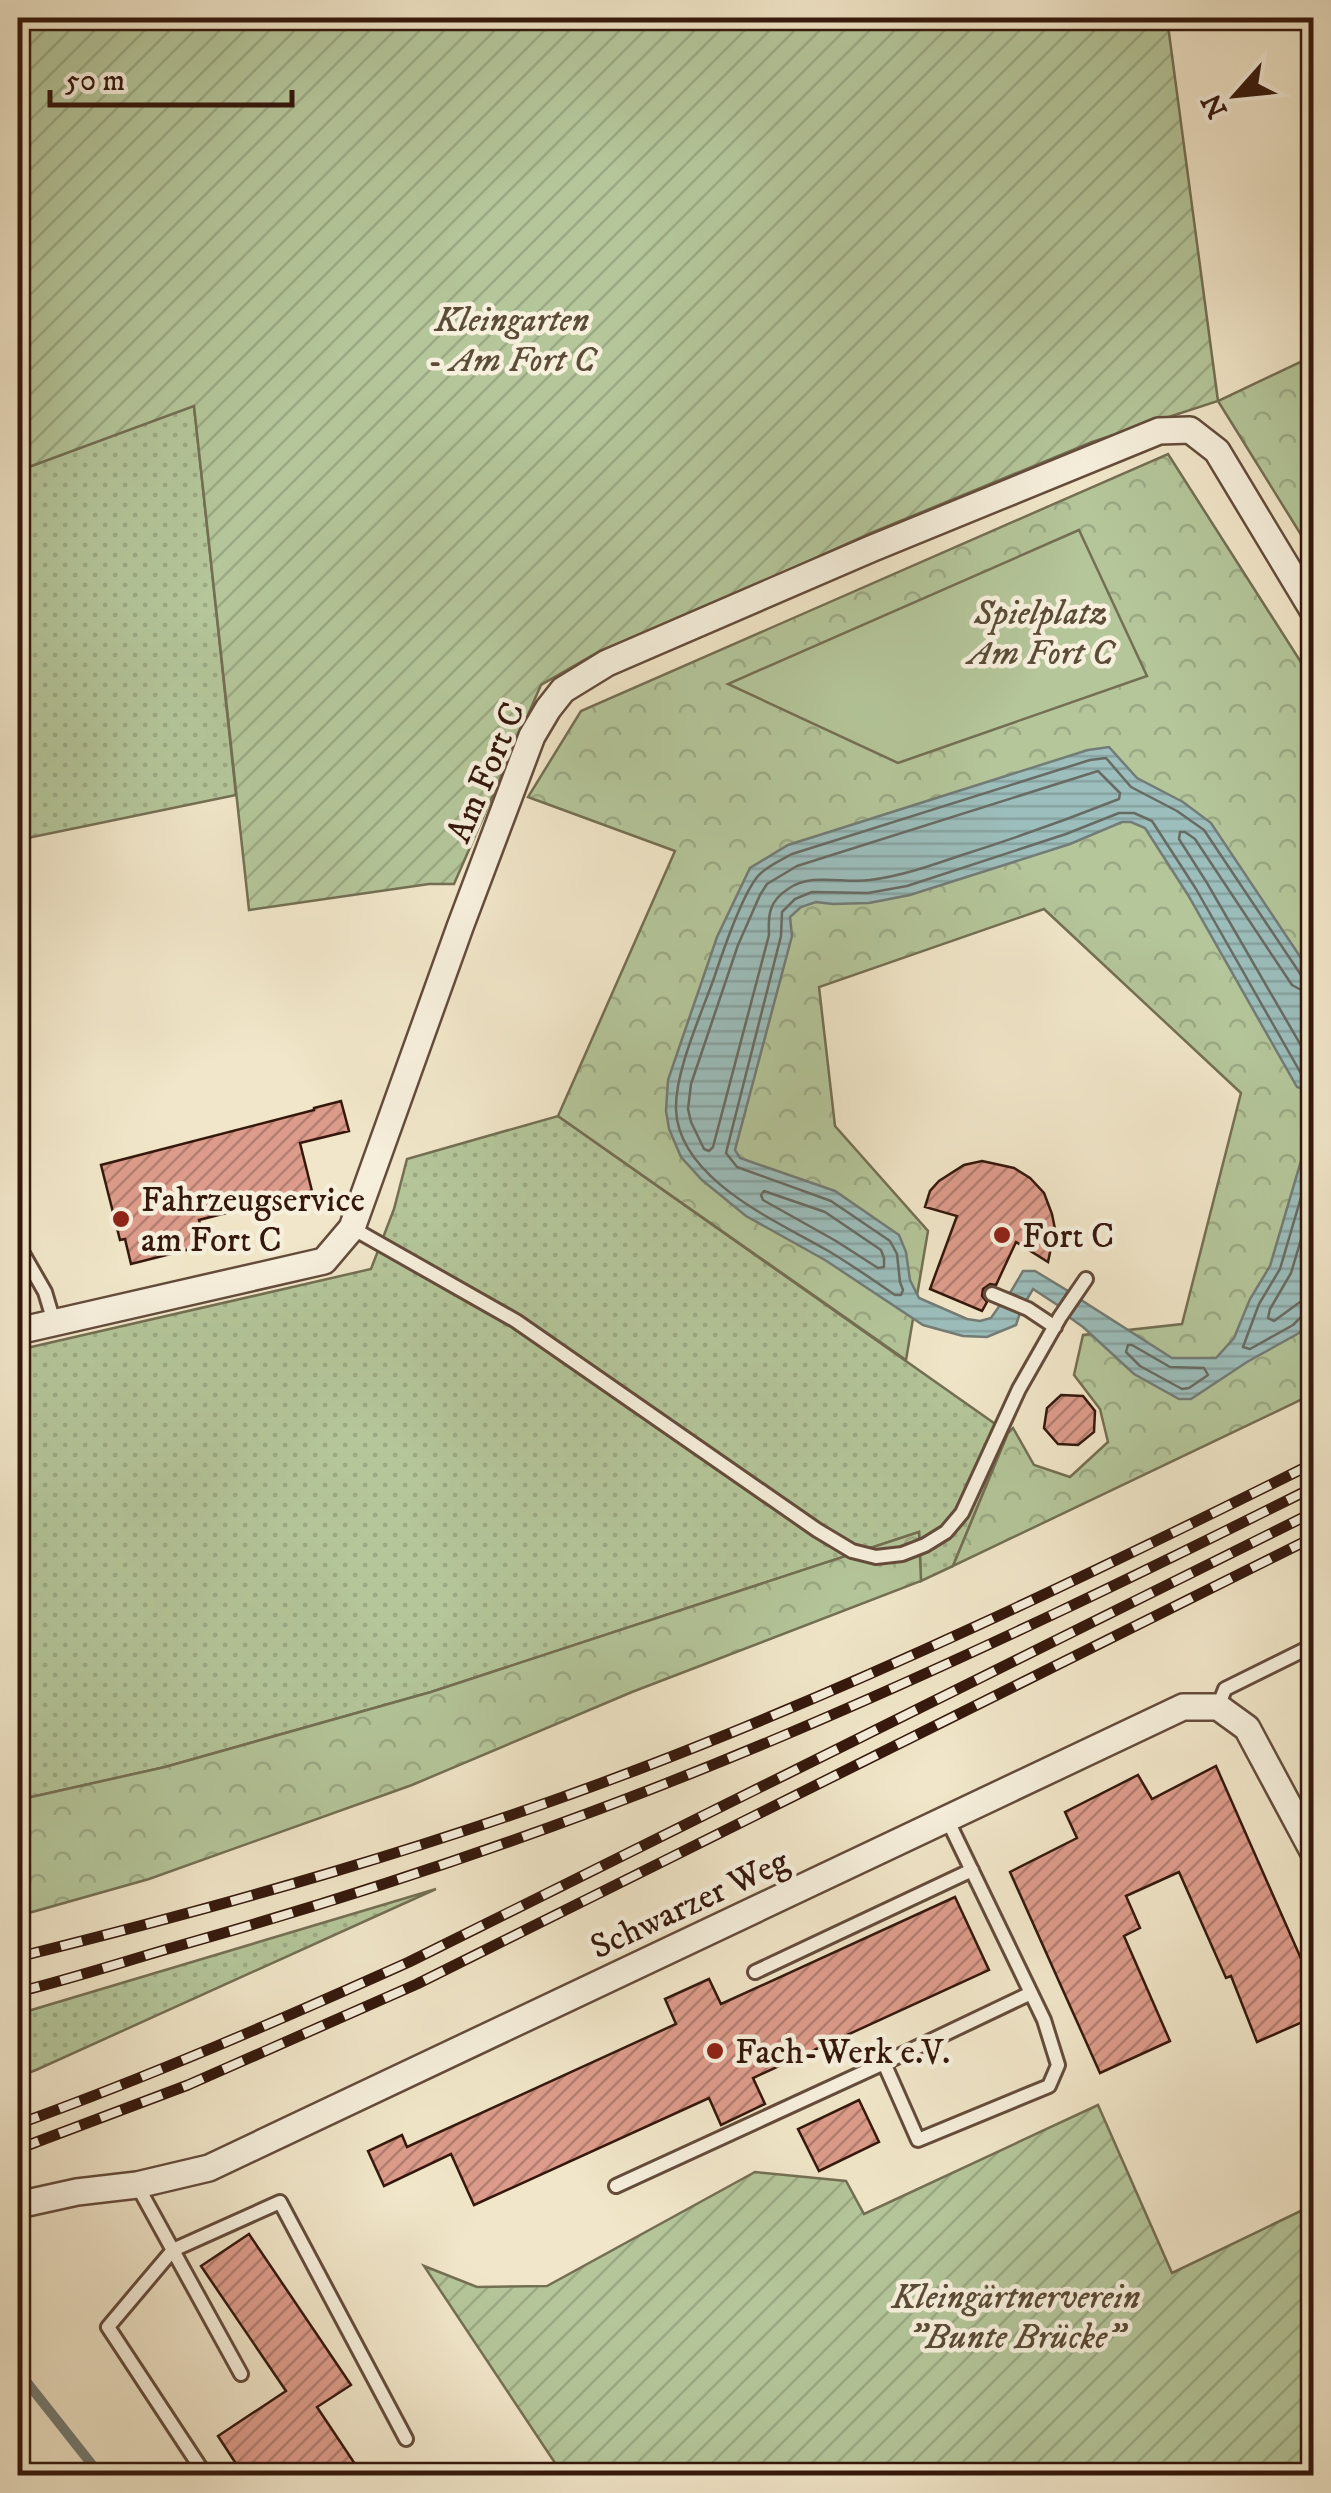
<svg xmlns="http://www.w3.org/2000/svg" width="1331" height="2493" font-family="'IM FELL DW Pica',serif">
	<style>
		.grass { fill: url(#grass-dots); stroke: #746f53; stroke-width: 2.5 }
		.forest { fill: url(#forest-crowns); stroke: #746f53; stroke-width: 2.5 }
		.park { fill: #b4c69a; stroke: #746f53; stroke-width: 2.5 }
		.garden { fill: url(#garden-furrows); stroke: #746f53; stroke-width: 2.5 }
		.water { fill: url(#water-rules); stroke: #737c76; stroke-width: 2.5 }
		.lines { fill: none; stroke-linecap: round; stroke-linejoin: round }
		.shore { stroke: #686b64; stroke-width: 2.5 }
		.stream { stroke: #737c76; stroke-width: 10 }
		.building { fill: url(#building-hatch); stroke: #35180c; stroke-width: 2.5 }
		.service-casing { stroke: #644c3b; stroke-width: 18 }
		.minor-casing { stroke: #644c3b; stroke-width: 30 }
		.service { stroke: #f6efdc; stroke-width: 12 }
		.minor { stroke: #f6efdc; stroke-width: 25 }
		.rail-casing { stroke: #35180c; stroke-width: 11 }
		.rail { stroke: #f6efdc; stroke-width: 8; stroke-dasharray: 22; stroke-linecap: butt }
		.poi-dot { fill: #8f2418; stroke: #f6efdc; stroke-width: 4 }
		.labels { text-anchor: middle; stroke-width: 9; stroke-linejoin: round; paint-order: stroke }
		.park-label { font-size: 35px; font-style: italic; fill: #5b4c37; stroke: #f6efdc }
		.street-label { font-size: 35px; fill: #35180c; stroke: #f6efdc }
		.poi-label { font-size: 35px; fill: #35180c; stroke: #f6efdc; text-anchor: start }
	</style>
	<defs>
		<pattern id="grass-dots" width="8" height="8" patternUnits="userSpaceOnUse" patternTransform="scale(2.5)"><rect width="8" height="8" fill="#b4c69a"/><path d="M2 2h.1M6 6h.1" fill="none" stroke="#9ba984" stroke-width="1.8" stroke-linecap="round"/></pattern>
		<pattern id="forest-crowns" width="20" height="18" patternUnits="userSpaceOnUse" patternTransform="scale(2.5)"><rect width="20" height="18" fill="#b4c69a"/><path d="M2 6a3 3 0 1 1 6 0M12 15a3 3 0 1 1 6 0" fill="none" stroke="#9ba984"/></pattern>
		<pattern id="garden-furrows" width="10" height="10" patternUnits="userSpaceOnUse" patternTransform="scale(2.5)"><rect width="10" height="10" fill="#b4c69a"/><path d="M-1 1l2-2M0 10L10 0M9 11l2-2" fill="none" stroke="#9ba984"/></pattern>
		<pattern id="water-rules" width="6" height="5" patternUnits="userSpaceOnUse" patternTransform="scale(2.5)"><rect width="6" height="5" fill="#9cbebc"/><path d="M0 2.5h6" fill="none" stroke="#87a3a0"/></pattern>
		<pattern id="building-hatch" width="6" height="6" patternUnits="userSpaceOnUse" patternTransform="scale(2.5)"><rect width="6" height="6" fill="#dd9c8b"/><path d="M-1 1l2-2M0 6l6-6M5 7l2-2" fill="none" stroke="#b47e70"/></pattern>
	</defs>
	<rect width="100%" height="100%" fill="#f1e6c9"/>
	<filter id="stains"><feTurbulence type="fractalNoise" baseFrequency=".002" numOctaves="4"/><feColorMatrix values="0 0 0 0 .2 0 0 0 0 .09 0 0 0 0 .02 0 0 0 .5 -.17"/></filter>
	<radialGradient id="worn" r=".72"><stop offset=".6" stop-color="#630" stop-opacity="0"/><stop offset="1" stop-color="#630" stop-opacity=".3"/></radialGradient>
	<!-- grass -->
	<path class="grass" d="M194 405 236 795 18 840V471Z
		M558 1116 1008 1433 953 1566 921 1581 919 1532 431 1692 165 1767 18 1800V1350L371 1269 394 1209 407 1159Z
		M436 1889 36 2070 18 2077V2014Z"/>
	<!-- forest -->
	<path class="forest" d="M1313 356V554L1218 401Z
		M1168 454 1313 681V1394L953 1566 1008 1433 1013 1428 1034 1465 1070 1477 1108 1442 1100 1409 1074 1375 1083 1335 1182 1324 1241 1093 1044 909 819 987 835 1126 928 1231 906 1360 558 1116 675 851 528 797 581 711Z
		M919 1532 921 1581 632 1692 412 1785 149 1879 18 1916V1800L165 1767 431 1692Z"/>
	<!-- park -->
	<path class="park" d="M1079 530 1147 676 898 763 728 684Z"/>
	<!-- garden -->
	<path class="garden" d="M18 18H1167L1218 401 1092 442 871 533 665 626 600 651 541 685 454 884H429L249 910 194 406 18 471Z
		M1098 2105 1172 2273 1313 2205V2475H563L424 2266 477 2287 547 2286 755 2172 846 2181 864 2214Z"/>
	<!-- water -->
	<path class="water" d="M1109 747 1137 778 1183 802 1211 823 1313 976V1092L1297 1087 1188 895 1145 828 1131 822H1122L1070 844 910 895 869 903 833 904 816 902 801 907 790 917 792 936 735 1150 740 1158 835 1191 899 1235 906 1252 910 1280 919 1298 967 1319 980 1321 991 1318 1000 1305 1020 1313 1016 1325 987 1337 963 1336 923 1325 825 1260 746 1216 702 1180 681 1157 669 1129 666 1111 668 1080 717 937 750 868 788 845 1088 750Z
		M1313 1142V1318L1299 1333 1247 1362 1191 1399H1179L1134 1374 1083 1327 1069 1317 1081 1300 1172 1358H1216L1234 1338 1250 1299 1270 1266 1306 1144Z
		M1023 1271H1035L1068 1291 1059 1306 1033 1289 1026 1301 1010 1293Z"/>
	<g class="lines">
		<!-- shore -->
		<path class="shore" d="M1098 771 1120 793 1119 799C1066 820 1013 839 959 856 930 866 901 876 870 880 843 884 812 872 788 889 769 901 768 915 769 935L713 1147 709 1151 704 1149 691 1122 688 1109 691 1084 738 945 760 895 767 884 797 866Z
			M1314 980H1307L1301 975 1204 830 1177 811 1131 787 1106 758 1090 760 792 854C781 860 769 865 760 874 743 890 722 954 714 978 701 1015 675 1071 676 1109 678 1178 774 1220 825 1249 849 1263 872 1279 895 1295H901L903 1290 900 1282 897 1254 890 1241 831 1201 737 1167 726 1153 781 936 782 912 795 899 812 892 868 893 907 886 1066 834 1119 813H1134L1152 821 1196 889 1303 1077 1314 1081
			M1314 993 1303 991 1292 985 1195 839 1185 832H1180L1179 839 1207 883 1314 1068
			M1314 1153 1280 1269 1259 1304 1243 1347 1250 1349 1293 1325 1304 1314 1314 1312
			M764 1191 825 1212 881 1250 884 1258V1267L878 1268 836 1241 763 1200 761 1195Z
			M1314 1196 1291 1273 1270 1309 1268 1318 1274 1321 1300 1302 1314 1300
			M1128 1345H1132L1170 1367 1204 1368 1208 1375 1189 1388 1182 1389 1140 1366 1126 1352Z"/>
		<!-- stream -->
		<path class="stream" d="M18 2371 101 2476"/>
	</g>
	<!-- building -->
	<path class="building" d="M341 1101 349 1131 300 1143 312 1191 199 1220 206 1245 131 1264 125 1239 120 1240 101 1165 314 1110V1108Z
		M982 1161 1014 1168 1030 1178 1044 1193 1052 1214 1055 1229 1048 1262 1016 1242 996 1285 990 1284 983 1289 982 1296 987 1302 982 1311 930 1289 957 1216 925 1207 930 1191 939 1181 964 1165Z
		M1061 1395 1083 1396 1095 1411 1094 1432 1078 1445 1058 1444 1044 1428 1047 1408Z
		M1216 1766 1314 1988V2017L1257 2042 1231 1976 1226 1978 1179 1872 1126 1896 1140 1928 1124 1936 1170 2041 1100 2073 1010 1872 1077 1838 1065 1812 1138 1775 1152 1799Z
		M955 1897 989 1970 753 2078 765 2104 721 2125 709 2098 474 2205 451 2154 384 2186 368 2151 402 2135 407 2147 676 2024 665 1999 709 1979 721 2004Z
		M859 2100 879 2142 819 2171 798 2129Z
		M249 2234 351 2385 317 2407 363 2476H244L218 2436 286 2391 201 2266Z"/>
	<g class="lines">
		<!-- service casing -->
		<g class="service-casing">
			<path id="service" d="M352 1228 516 1321 817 1530 852 1551 876 1557 902 1554 925 1545 946 1532 962 1513 1019 1389 1060 1317 1086 1279
				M18 1245 45 1292 54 1322
				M992 1294 1028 1309 1055 1327
				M1218 1707 1225 1689 1314 1645
				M947 1819 1031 1993 1044 2020 1058 2065 1049 2086 918 2140 884 2063 1031 1993
				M755 1972 972 1870
				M137 2185 241 2374
				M616 2186 884 2063
				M206 2476 108 2327 173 2250 280 2202 406 2439"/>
		</g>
		<!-- minor casing -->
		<g class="minor-casing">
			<path id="minor" d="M18 1331 324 1261 352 1228 460 927 532 736 548 709 563 690 607 663 873 548 1159 431 1190 430 1217 451 1314 612
				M18 2205 77 2192 137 2185 209 2168 1183 1707H1218L1247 1728 1314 1853"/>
		</g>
		<!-- service -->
		<use href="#service" class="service"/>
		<!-- minor -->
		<use href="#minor" class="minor"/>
		<!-- rail casing -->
		<g class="rail-casing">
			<path id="rail" d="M18 1957C228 1905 437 1846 639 1769 870 1681 1093 1573 1314 1463
				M18 1992C74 1978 129 1960 185 1944 391 1886 595 1816 792 1732 969 1657 1142 1573 1314 1487
				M18 2124C151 2076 280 2020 409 1962L1314 1512
				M18 2149 188 2085 417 1984 1314 1537"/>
		</g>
		<!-- rail -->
		<use href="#rail" class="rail"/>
	</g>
	<!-- markers -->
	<g class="poi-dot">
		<circle cx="121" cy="1219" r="10"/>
		<circle cx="1002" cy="1235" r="10"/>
		<circle cx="715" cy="2051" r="10"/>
	</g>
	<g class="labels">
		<!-- park labels -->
		<g class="park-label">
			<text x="512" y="331">Kleingarten<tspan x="512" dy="40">- Am Fort C</tspan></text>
			<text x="1041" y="624">Spielplatz<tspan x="1041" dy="40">Am Fort C</tspan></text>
			<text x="1016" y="2308">Kleingärtnerverein<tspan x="1016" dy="40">"Bunte Brücke"</tspan></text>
		</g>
		<!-- street labels -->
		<g class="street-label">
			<text transform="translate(485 772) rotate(-67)" y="12">Am Fort C</text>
			<text transform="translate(689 1903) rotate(-25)" y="12">Schwarzer Weg</text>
		</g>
		<!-- poi labels -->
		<g class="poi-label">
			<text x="141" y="1211">Fahrzeugservice<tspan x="141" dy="40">am Fort C</tspan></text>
			<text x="1022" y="1247">Fort C</text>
			<text x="735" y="2063">Fach-Werk e.V.</text>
		</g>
	</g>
	<!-- margin -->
	<rect width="1331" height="2493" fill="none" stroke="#f1e6c9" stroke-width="60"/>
	<rect x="20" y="20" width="1291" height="2453" fill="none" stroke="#35180c" stroke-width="5"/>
	<rect x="30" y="30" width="1271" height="2433" fill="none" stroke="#35180c" stroke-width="2.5"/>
	<!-- north arrow -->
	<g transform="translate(1236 95) rotate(243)" stroke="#f6efdc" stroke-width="8" paint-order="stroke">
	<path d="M0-8L18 38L0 25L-18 38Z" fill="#35180c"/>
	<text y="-15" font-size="28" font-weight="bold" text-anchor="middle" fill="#35180c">N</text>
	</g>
	<!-- scale -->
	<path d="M50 90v15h242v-15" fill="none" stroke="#35180c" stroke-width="5"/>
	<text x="65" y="90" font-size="30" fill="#35180c" stroke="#f6efdc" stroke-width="8" paint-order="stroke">50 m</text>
	<rect width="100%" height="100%" filter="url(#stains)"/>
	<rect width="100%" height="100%" fill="url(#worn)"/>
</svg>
